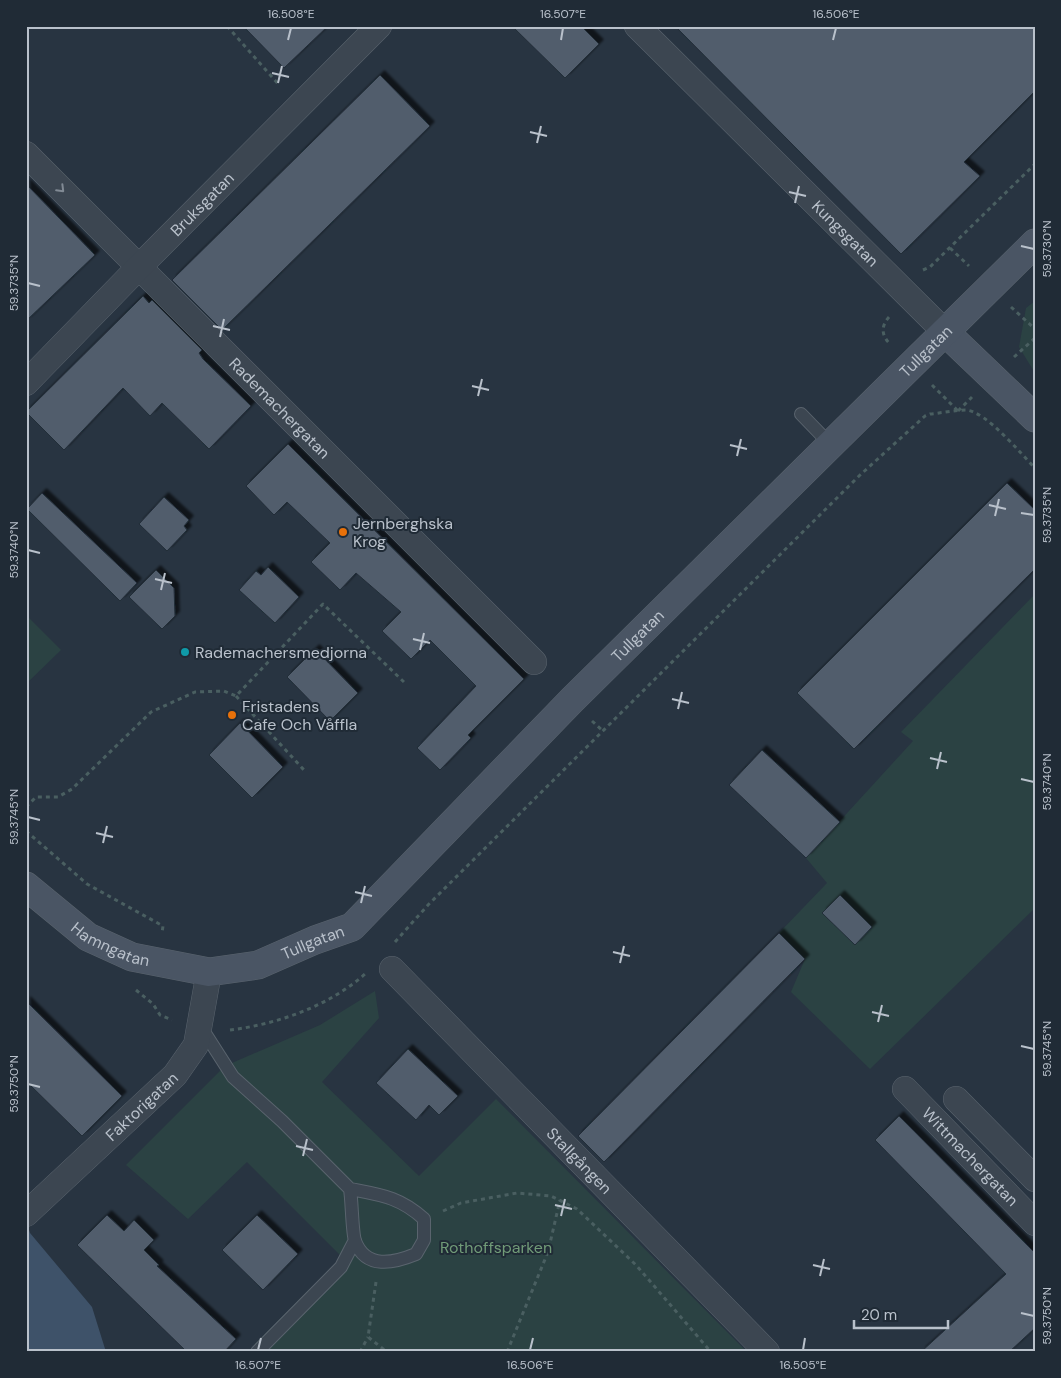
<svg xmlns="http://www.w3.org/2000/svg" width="1061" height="1378" font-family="'DM Sans',sans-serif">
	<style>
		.green { fill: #2b4243 }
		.water { fill: #3e5269 }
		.building { fill: #515d6c; stroke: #222d38; filter: url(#shadow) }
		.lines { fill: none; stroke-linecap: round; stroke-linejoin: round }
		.lane-casing { stroke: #5a646e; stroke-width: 14 }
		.street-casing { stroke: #5a646e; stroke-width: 26 }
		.secondary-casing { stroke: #5a646e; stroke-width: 29 }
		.path { stroke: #4a5f61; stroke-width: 3; stroke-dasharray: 4 4; stroke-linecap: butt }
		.lane { stroke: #3c4651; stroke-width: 12 }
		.street { stroke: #3c4651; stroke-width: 25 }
		.secondary { stroke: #4a5564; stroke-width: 28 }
		.oneway { stroke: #818a94 }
		.ticks { fill: none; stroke: #b9c1cb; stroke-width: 2 }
		.food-dot { fill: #e8710a; stroke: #202b36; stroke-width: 2 }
		.culture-dot { fill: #0f9aa8; stroke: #202b36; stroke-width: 2 }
		.labels { text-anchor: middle; stroke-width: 4; stroke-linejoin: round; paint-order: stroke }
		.street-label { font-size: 16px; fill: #b9c1cb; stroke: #202b36 }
		.poi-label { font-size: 16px; fill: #b9c1cb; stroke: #202b36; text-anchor: start }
		.park-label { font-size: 16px; fill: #719b78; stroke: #202b36 }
		.neatline { fill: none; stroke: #b9c1cb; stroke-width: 2 }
		.ticks-label { font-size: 12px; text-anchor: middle; fill: #b9c1cb }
	</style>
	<defs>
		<filter id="shadow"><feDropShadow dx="4.5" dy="-4.5" stdDeviation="1" flood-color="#0009"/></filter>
	</defs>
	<rect width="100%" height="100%" fill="#283441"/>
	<!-- green -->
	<path class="green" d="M1035 301V373L1019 347 1026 308Z
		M1035 594V908L870 1069 791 992 805 959 779 933 827 883 806 858 913 741 901 732Z
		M26 615 61 650 26 684Z
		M375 991 379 1018 322 1082 419 1176 496 1099 747 1352H262L255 1344 342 1257 247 1162 188 1219 126 1165 225 1066 320 1025Z"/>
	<!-- water -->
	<path class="water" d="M26 1221 30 1233 92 1307 106 1352H26Z"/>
	<!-- building -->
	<path class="building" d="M243 26H328L284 68Z
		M512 26H581L599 44 565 78Z
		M675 26H1035V91L964 162 980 176 901 254Z
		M380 75 430 126 222 330 172 280Z
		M26 184 95 255 26 321Z
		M143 296 149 303 152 300 202 350 199 353 203 359 251 406 209 449 162 403 150 416 123 388 64 450 26 412Z
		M288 444 524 679 468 735 471 738 440 770 417 748 476 686 430 640 411 659 382 631 401 612 356 573 340 590 311 562 330 543 287 502 274 515 246 486Z
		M1007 483 1035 510V569L854 749 797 693Z
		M42 493 137 583 120 601 27 509Z
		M164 497 189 520 184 526 187 530 167 551 139 524Z
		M268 567 299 597 275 623 239 590 256 571 261 575Z
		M156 570 174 588 175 616 162 629 129 597Z
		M315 649 358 693 330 721 287 677Z
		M240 723 283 767 252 798 209 755Z
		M762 750 840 822 806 858 729 785Z
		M840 895 872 927 855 945 822 913Z
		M779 933 805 959 604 1162 578 1136Z
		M26 1001 122 1096 82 1136 26 1081Z
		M408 1049 458 1096 439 1115 429 1105 416 1120 376 1083Z
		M899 1116 1035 1253V1328L1009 1352H921L1006 1274 875 1140Z
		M107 1215 124 1231 134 1220 154 1240 144 1250 159 1265 157 1266 236 1339 224 1352H187L77 1245Z
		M257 1215 298 1254 263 1290 222 1250Z"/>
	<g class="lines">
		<!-- lane casing -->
		<g class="lane-casing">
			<path id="lane" d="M801 414 831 445
				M201 1027 233 1077 282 1121 350 1189C352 1201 352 1231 355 1241 366 1270 394 1263 416 1254L424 1240V1219C400 1197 381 1195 350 1189
				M257 1352 341 1267 355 1240"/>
		</g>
		<!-- street casing -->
		<g class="street-casing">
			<g id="street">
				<path id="s1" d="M637 26 945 332"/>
				<path id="s2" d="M26 154 534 662"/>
				<path id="s3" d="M26 383 139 267 379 26"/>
				<path id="s4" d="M392 969 767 1352"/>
				<path id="s5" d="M905 1089 1035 1223"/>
				<path d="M956 1099 1035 1179"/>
				<path id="s6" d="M26 1214 175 1075 196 1045 209 972"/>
			</g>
		</g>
		<!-- secondary casing -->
		<g class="secondary-casing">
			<g id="secondary">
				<path d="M945 332 1035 418"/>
				<path id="s7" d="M26 886 88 937 132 957 209 972 258 965 315 940 352 927 572 700 1035 243"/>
			</g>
		</g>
		<!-- path -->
		<path class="path" d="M227 26 280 86
			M950 248 969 266
			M923 270 930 267 1035 164
			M1011 307 1035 329
			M889 317C881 326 881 335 890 344
			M1014 357 1035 338
			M932 385 958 411
			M958 411 972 397
			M236 696 304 770
			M592 721 603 731
			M26 807 36 797H58L72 789 151 712 195 692 224 691 236 696 323 604 406 684
			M26 831 87 884 163 926 162 933
			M395 942 428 905 859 476 925 416 930 414C942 413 955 410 966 410 987 412 1020 453 1035 468
			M136 990 153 1004 160 1015 172 1020
			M230 1030C278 1024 329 1006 365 974
			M443 1211 461 1203 517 1193 551 1196 577 1209 636 1265 711 1352
			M376 1282 368 1337 387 1352
			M360 1352 368 1337
			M507 1352 548 1252 560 1200"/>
		<!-- lane -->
		<use href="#lane" class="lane"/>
		<!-- street -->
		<use href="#street" class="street"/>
		<!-- secondary -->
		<use href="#secondary" class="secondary"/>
	</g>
	<!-- one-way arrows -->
	<defs><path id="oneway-chevron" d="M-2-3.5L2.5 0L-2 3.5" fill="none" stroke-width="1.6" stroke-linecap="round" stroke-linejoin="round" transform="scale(1.25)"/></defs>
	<use class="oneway" href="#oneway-chevron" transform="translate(61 189) rotate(45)"/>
	<!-- ticks -->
	<path class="ticks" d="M288 40 291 28M561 40 563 28M833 40 836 28M272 73 289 77M278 83 282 66M530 132 547 136M537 143 541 126M789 192 806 196M795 203 799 186M1021 246 1034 249M28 283 40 286M213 326 230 330M220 337 224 319M472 386 489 390M478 396 482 379M730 445 747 449M737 456 741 439M989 505 1006 509M1021 513 1034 515M995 516 999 499M28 550 40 553M155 579 172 583M161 590 165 573M413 639 430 643M420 650 424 633M672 699 689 703M678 709 682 692M930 758 947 762M937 769 941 752M1021 779 1034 782M28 817 40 820M96 833 113 837M103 843 107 826M355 892 372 896M361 903 365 886M613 952 630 956M620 963 624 946M872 1012 889 1016M878 1022 882 1005M1021 1046 1034 1049M28 1084 40 1087M296 1146 313 1150M303 1156 307 1139M555 1205 572 1209M561 1216 565 1199M813 1265 830 1269M820 1276 824 1259M1021 1313 1034 1316M258 1350 261 1338M530 1350 533 1338M803 1350 805 1338"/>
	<!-- markers -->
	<g class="food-dot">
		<circle cx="343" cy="532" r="5"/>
		<circle cx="232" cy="715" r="5"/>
	</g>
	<circle class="culture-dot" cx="185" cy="652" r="5"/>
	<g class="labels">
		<!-- street labels -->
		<g class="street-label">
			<text dy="6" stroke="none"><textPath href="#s3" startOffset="251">Bruksgatan</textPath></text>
			<text dy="6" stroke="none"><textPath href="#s1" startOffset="294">Kungsgatan</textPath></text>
			<text dy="6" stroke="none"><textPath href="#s7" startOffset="1171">Tullgatan</textPath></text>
			<text dy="6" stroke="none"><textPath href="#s2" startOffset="359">Rademachergatan</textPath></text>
			<text dy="6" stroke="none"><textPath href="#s7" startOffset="766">Tullgatan</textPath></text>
			<text dy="6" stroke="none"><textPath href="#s7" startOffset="104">Hamngatan</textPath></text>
			<text dy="6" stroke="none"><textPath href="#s7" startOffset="316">Tullgatan</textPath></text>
			<text dy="6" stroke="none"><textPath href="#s6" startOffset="158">Faktorigatan</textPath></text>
			<text dy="6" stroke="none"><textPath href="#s5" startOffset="94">Wittmachergatan</textPath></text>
			<text dy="6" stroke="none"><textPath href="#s4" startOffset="268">Stallgången</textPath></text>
		</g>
		<!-- poi labels -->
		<g class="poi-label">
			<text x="353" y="529">Jernberghska<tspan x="353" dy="18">Krog</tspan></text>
			<text x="195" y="658">Rademachersmedjorna</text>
			<text x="242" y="712">Fristadens<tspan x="242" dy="18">Cafe Och Våffla</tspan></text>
		</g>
		<!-- park labels -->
		<g class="park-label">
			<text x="496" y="1253">Rothoffsparken</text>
		</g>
	</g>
	<!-- border -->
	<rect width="1061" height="1378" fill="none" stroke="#202b36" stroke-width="55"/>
	<!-- scale -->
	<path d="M854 1320v8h94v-8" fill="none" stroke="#b9c1cb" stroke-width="2.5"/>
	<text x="861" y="1320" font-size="15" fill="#b9c1cb" stroke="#202b36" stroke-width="4" paint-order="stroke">20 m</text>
	<rect x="28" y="28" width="1006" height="1322" class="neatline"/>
	<g class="ticks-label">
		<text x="291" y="18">16.508°E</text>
		<text x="563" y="18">16.507°E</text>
		<text x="836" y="18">16.506°E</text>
		<text transform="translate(1047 249) rotate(-90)" y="4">59.3730°N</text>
		<text transform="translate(14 283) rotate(-90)" y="4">59.3735°N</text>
		<text transform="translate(1047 515) rotate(-90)" y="4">59.3735°N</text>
		<text transform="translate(14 550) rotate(-90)" y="4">59.3740°N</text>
		<text transform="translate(1047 782) rotate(-90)" y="4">59.3740°N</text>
		<text transform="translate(14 817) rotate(-90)" y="4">59.3745°N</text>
		<text transform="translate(1047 1049) rotate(-90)" y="4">59.3745°N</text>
		<text transform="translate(14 1084) rotate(-90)" y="4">59.3750°N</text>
		<text transform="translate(1047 1316) rotate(-90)" y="4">59.3750°N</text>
		<text x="258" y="1369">16.507°E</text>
		<text x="530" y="1369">16.506°E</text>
		<text x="803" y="1369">16.505°E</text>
	</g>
</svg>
